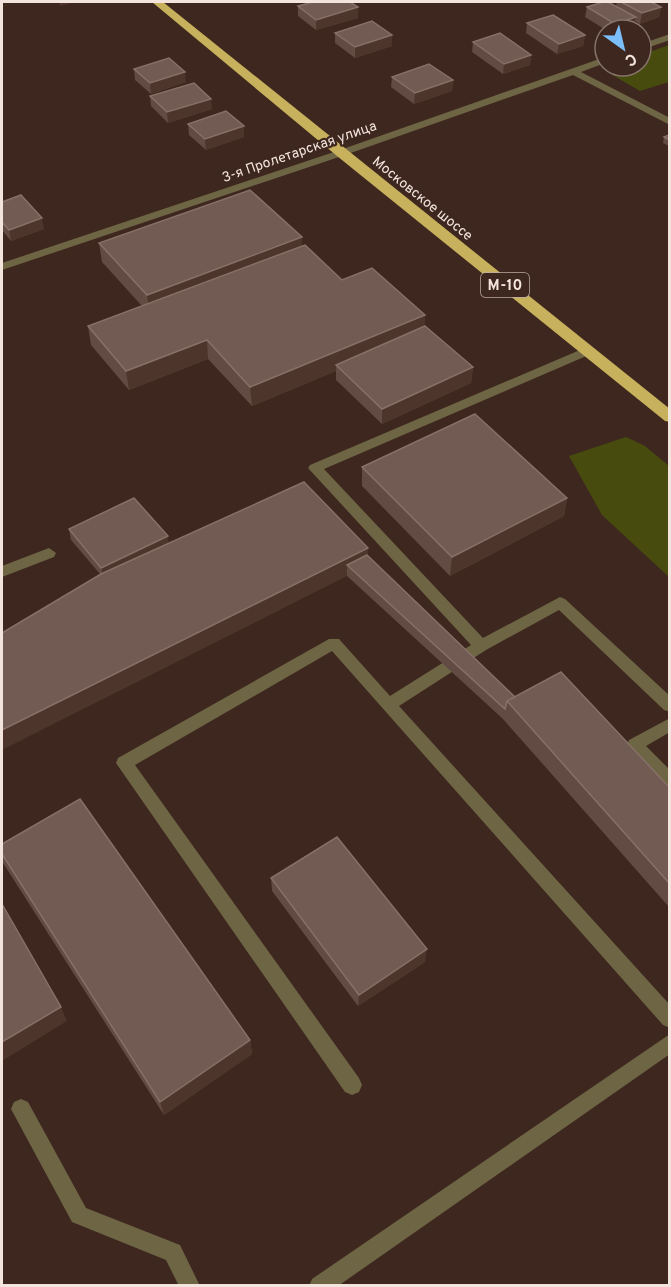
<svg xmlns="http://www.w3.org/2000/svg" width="671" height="1287" font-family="Overpass,sans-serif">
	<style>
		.green { fill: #474c0e }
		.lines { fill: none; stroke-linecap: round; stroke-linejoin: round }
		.minor { fill: #6e6545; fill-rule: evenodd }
		.highway { fill: #c8b15d; fill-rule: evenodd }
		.wall { fill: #624b42 }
		.shaded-wall { fill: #4d352c }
		.building { fill: #725b53; stroke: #867068; stroke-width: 1.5 }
		.labels { text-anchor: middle; stroke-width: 4.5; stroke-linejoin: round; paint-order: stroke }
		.far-street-label { font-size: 14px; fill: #f3e4de; stroke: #3d271e }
		.shield { fill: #3d271e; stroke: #bcaba4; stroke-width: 1.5 }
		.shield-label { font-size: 15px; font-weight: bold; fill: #f3e4de }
	</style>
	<rect width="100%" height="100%" fill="#3d271e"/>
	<!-- green -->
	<path class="green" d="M669 45V82L640 91 609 73 613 66H641V55Z
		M626 437 645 446 669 466V577L602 515 569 456Z"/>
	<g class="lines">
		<!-- minor -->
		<path class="minor" d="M670 34V40L641 50V44Z
			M605 57V63L581 72 670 118V125L573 75 345 155 2 270V263L337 151Z
			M587 347 593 351 591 354 324 469 483 638 560 597 565 599 670 696V712L664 710 559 610 486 650 399 706 670 1005V1028L663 1025 332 651 135 765 359 1078 362 1085 359 1092 352 1095 345 1092 116 763 118 758 329 639H339L390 696 471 645 308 468 310 465Z
			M49 548 56 553 54 557 2 577V566Z
			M670 718V732L646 746 670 770V788L664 786 627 745 629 740Z
			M670 1034V1054L338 1286H309L312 1279Z
			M21 1099 28 1102 86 1208 180 1245 200 1286H179L166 1260 72 1222 11 1109 14 1102Z"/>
		<!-- highway -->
		<path class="highway" d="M152 2H163L670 409V422L665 421 337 156Z"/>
	</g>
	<!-- wall -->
	<path class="wall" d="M617 2H651L661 7 659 17 640 24 635 21 634 28 627 30H606L585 17 587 7 616 6Z
		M298 6 358 18 316 30 298 16Z
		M527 23 585 35 583 46 557 54 526 33Z
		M335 33 392 35V46L355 58 335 43Z
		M473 42 531 55 530 65 503 74 472 52Z
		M134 69 186 82 151 94 135 80Z
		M392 77 453 80 452 91 414 104 391 87Z
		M150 96 212 109 168 123 151 106Z
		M188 124 244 126V137L206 150 189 135Z
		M669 135V146L663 143 664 137Z
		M2 202 44 229 11 241 2 230Z
		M302 237V246L342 280 425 315 424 326 473 367 471 383 382 424 336 380V371L252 406 208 359 129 390 91 345 88 326 142 306 102 262 99 243Z
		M362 467 567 498 564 516 450 576 362 486Z
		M69 529 169 543 368 548 367 555 515 697 669 787V907L503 719 347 576 100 574 71 540Z
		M2 844 250 1040 252 1054 164 1115 3 863 2 859Z
		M271 878 425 962 358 1006 272 891Z"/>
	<!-- shaded-wall -->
	<path class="shaded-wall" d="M59 2H76L60 6Z
		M358 7V18L316 30V20Z
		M661 7 659 17 640 24 642 13Z
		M636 17 634 28 627 30H614L615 24Z
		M392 35V46L355 58V47Z
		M585 35 583 46 557 54 559 44Z
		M531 55 530 65 503 74 504 64Z
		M185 72 186 82 151 94 150 83Z
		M453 80 452 91 414 104 415 93Z
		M211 99 212 109 168 123 167 112Z
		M244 126V137L206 150 205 139Z
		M42 218 44 229 11 241 9 230Z
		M302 237V256L150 314 147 295Z
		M425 315 424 334 336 365V371L252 406 250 387Z
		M207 340 208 359 129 390 126 371Z
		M473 367 471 383 382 424V409Z
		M567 498 564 516 450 576 452 557Z
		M168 536 169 547 104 579 101 568Z
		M368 548 367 566 347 565V576L2 750V730Z
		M427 949 425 962 358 1006 359 995Z
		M61 1007 67 1021 2 1061V1042Z
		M250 1040 252 1054 164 1115 160 1102Z"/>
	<!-- building -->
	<path class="building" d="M313 2H350L358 7 316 20 298 6Z
		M603 2H608L636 17 615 24 587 7Z
		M621 2H651L661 7 642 13Z
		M553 15 585 35 559 44 527 23Z
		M372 21 392 35 355 47 335 33Z
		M500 33 531 55 504 64 473 42Z
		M169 58 185 72 150 83 134 69Z
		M429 64 453 80 415 93 392 77Z
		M194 83 211 99 167 112 150 96Z
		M226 111 244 126 205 139 188 124Z
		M669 135V140L664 137Z
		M250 190 302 237 147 295 99 243Z
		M21 195 42 218 9 230 2 222V202Z
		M305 245 342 280 372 268 425 315 250 387 207 340 126 371 88 326Z
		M425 326 473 367 382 409 336 365Z
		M475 414 567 498 452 557 362 467Z
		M304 482 368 548 2 730V633L101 574Z
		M134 498 168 536 101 568 69 529Z
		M367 555 515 697 507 701 505 709 347 565Z
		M561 672 669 787V883L507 701Z
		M80 799 250 1040 160 1102 2 854V844Z
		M337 837 427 949 359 995 271 878Z
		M2 904 61 1007 2 1042Z"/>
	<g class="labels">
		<!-- far-street labels -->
		<g class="far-street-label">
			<text transform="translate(299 151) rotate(-19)" y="5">3-я Пролетарская улица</text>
			<text transform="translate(423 198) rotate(39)" y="5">Московское шоссе</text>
		</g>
		<!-- shield labels -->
		<rect class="shield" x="481" y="273" width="48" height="24" rx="4.5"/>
		<g class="shield-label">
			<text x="505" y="290">М-10</text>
		</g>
	</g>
	<!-- border -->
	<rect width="671" height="1287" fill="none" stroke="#f3e4de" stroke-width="6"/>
	<!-- north arrow -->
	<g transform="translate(623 48) rotate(146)"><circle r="28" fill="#3d271e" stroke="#86736b" stroke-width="1.5"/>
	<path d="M0-4.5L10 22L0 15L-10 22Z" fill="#7cbef9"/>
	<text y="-9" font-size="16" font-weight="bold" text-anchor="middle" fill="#f3e4de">С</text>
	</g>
</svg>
